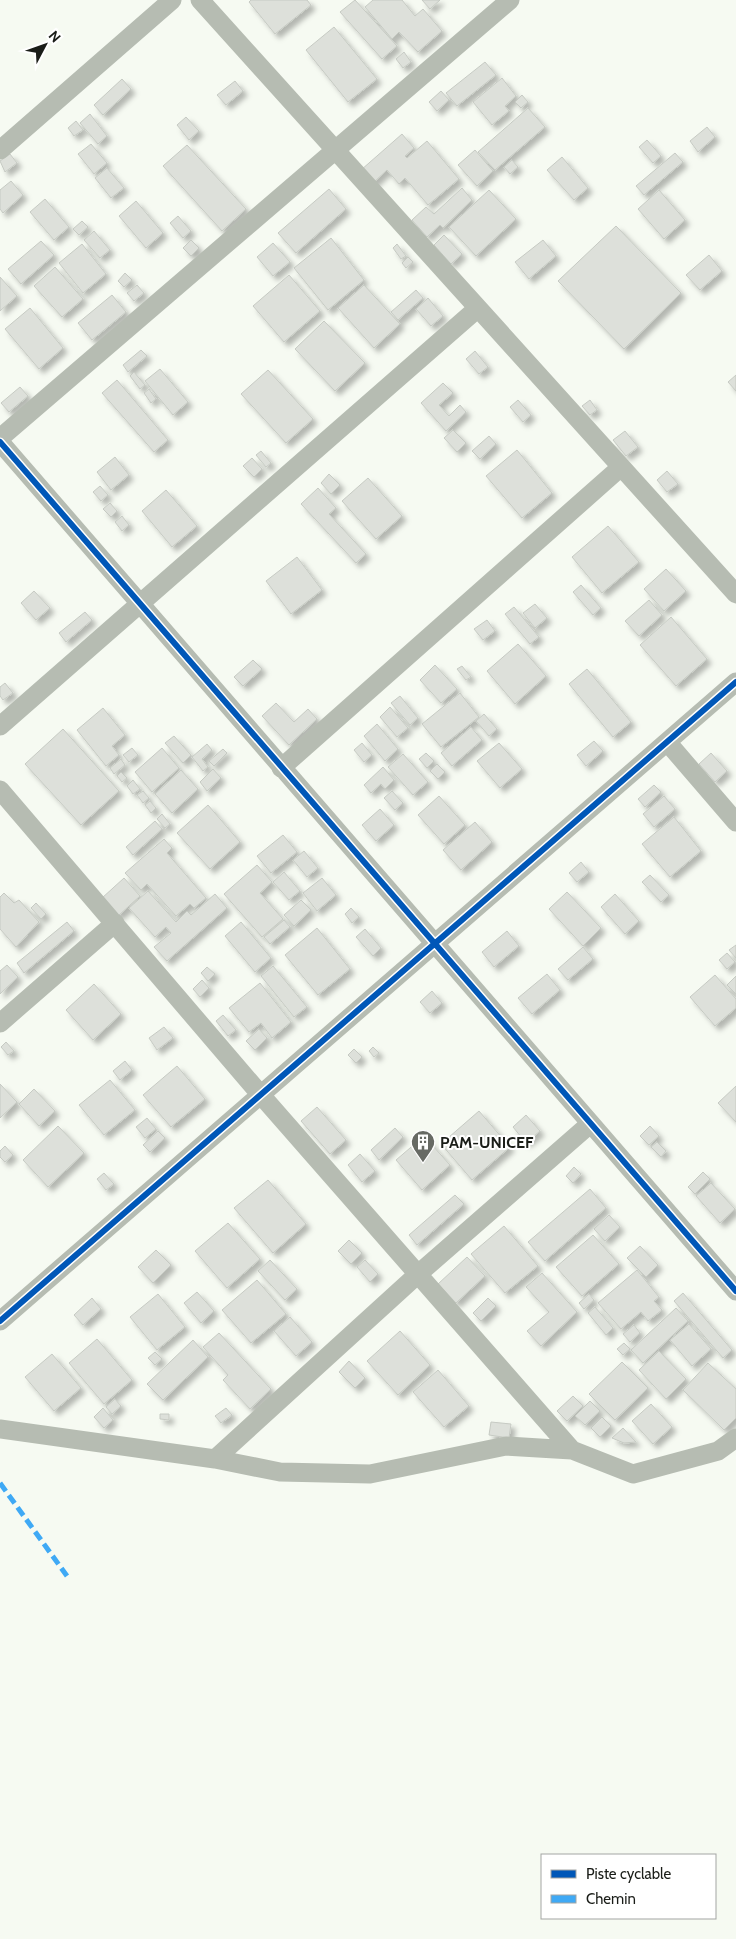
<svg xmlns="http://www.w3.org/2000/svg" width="736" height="1939" font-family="Cabin,sans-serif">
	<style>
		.building { fill: #dde0da; stroke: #c6cac3; filter: url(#shadow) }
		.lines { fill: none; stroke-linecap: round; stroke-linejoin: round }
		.minor { stroke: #b6bcb2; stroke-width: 19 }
		.quiet { stroke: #3fa9f5; stroke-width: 5; stroke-dasharray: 10 5; stroke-linecap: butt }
		.cycleway-casing { stroke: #fff; stroke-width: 9 }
		.cycleway { stroke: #0057b8; stroke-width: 6 }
		.labels { text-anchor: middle; stroke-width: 4; stroke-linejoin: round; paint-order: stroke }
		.poi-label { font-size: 16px; font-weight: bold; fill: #1a1d18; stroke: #fff; text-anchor: start }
	</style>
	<defs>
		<filter id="shadow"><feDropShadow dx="4.5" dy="4.5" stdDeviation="2.5" flood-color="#0004"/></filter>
	</defs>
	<rect width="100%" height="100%" fill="#f6faf2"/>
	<!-- building -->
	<path class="building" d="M251 0H307L311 5 275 34 249 2Z
		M355 0 397 46 382 59 340 12Z
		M373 0H402L415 16 423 9 442 31 418 52 399 32 392 39 365 7Z
		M422 0H440L430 9Z
		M334 27 377 79 348 102 306 50Z
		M404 52 411 62 403 68 396 59Z
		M485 62 496 75 457 106 446 93Z
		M502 78 516 96 505 106 509 111 492 125 473 102Z
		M122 79 131 89 103 115 94 105Z
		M235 81 243 91 226 105 217 95Z
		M441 91 449 100 437 111 429 102Z
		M522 95 528 102 521 108 515 102Z
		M528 108 545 127 495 170 478 152Z
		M90 114 107 136 98 144 80 123Z
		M186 117 199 131 189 140 177 125Z
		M76 121 83 130 74 136 68 128Z
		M707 127 715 137 698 152 690 141Z
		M402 134 414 148 405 156 407 158 427 141 459 179 428 205 405 178 399 184 387 170 372 184 361 170Z
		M647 140 661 156 653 163 639 147Z
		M91 144 107 163 94 174 78 154Z
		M187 145 246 209 222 231 163 166Z
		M475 150 493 171 477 186 458 165Z
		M675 153 683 162 644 195 636 186Z
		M10 154 17 163 5 172 0 161Z
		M562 157 588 188 574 200 547 170Z
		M512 160 518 167 510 174 504 167Z
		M107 168 124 188 111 198 95 178Z
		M11 181 23 195 3 213 0 209V190Z
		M462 188 472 200 443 228 440 225 427 237 412 220 426 207 434 214Z
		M329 189 346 209 296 253 278 233Z
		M489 190 516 219 476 256 449 227Z
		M659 190 685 220 664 239 638 209Z
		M45 199 69 227 54 240 30 212Z
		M136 201 163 233 146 248 119 216Z
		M178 216 191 231 183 238 170 223Z
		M82 221 88 227 79 235 73 229Z
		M616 226 681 293 624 349 558 281Z
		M94 231 110 250 100 258 84 240Z
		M444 235 462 254 451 264 434 245Z
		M331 238 364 280 328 310 294 268Z
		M191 240 199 248 191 256 183 248Z
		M543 240 556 256 529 279 515 262Z
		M41 241 54 255 21 284 8 269Z
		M273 243 290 262 273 276 257 257Z
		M82 244 106 274 83 293 59 263Z
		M397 244 406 256 401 259 393 248Z
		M709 255 722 271 700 290 686 275Z
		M408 257 413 262 406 268 402 263Z
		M55 267 83 299 62 317 34 286Z
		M125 273 132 280 124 287 118 281Z
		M289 275 320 311 284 342 253 306Z
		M0 277 17 296 0 311Z
		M137 285 144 293 134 301 127 293Z
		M364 285 400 324 374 348 338 308Z
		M416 290 423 298 398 320 391 312Z
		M112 295 126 312 92 340 78 323Z
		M428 298 443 316 431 326 416 309Z
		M30 308 63 348 39 369 5 329Z
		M324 321 365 363 335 391 295 349Z
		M141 350 147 356 128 372 123 365Z
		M475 351 488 367 479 374 466 359Z
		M160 369 188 402 173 415 145 381Z
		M268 370 313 419 286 443 241 394Z
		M134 372 145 385 140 389 130 376Z
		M736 375V391L728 382Z
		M117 380 168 440 154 452 102 393Z
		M443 383 453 393 439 405 449 416 460 405 466 412 446 431 421 403Z
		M20 387 28 396 9 412 1 403Z
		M149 389 156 399 151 403 144 393Z
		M518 400 531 415 523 422 510 407Z
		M590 400 597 410 590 415 582 406Z
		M453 430 466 443 457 452 444 438Z
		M625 431 638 447 626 456 613 440Z
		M489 436 496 444 480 459 472 451Z
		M517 450 552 493 522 518 486 476Z
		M261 451 271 463 266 467 256 455Z
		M115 457 129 475 111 490 97 472Z
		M252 458 262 469 254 477 243 466Z
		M667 471 678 484 667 492 657 480Z
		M329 474 340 485 331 494 321 483Z
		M368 478 402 516 376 539 342 501Z
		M100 486 108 495 101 501 93 492Z
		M318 488 336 508 329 514 366 554 356 563 301 504Z
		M166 490 197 526 172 547 142 511Z
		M110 503 117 511 111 517 103 509Z
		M122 516 129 525 122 531 115 522Z
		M608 526 639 562 602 593 572 557Z
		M297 557 322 590 291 614 266 581Z
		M666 569 686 591 664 611 644 589Z
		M581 585 601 608 593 615 573 592Z
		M34 591 50 608 36 620 21 603Z
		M649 600 662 615 639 636 625 621Z
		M535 604 547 618 535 628 523 613Z
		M514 607 539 637 530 644 505 614Z
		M85 612 92 620 66 642 59 633Z
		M671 617 707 659 676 686 640 645Z
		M487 620 495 631 483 640 474 629Z
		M518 644 546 676 515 704 487 671Z
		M253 660 262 669 243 686 234 677Z
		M435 665 457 689 441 703 420 680Z
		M462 666 471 677 466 680 457 669Z
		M587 669 631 722 613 737 569 684Z
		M5 683 13 693 3 700 0 696V687Z
		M460 693 479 717 441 747 422 724Z
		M400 696 418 718 410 725 391 703Z
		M276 703 294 722 308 709 317 719 289 745 262 716Z
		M390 707 408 728 397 737 380 717Z
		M103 708 125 735 112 746 119 755 106 766 77 730Z
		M484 714 497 729 489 736 476 721Z
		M377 724 398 749 385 761 364 736Z
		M471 727 482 740 452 766 441 753Z
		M63 729 119 791 81 825 25 764Z
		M174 736 191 755 183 763 165 743Z
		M594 741 603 751 586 766 577 755Z
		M362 743 372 755 364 762 354 750Z
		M499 743 522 769 500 788 477 761Z
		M207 744 212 750 202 759 208 767 203 771 192 757Z
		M132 748 138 755 129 762 123 755Z
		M162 748 179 768 152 792 135 772Z
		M223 749 227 753 214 766 209 761Z
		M426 753 434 761 427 768 419 759Z
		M711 753 727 771 715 782 699 764Z
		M403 754 428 782 413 795 388 767Z
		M121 759 125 765 114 774 110 768Z
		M437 764 445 772 438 779 430 771Z
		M383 767 394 780 385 789 381 784 371 793 364 785Z
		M213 769 221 778 207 791 200 782Z
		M181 770 198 789 172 813 155 794Z
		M121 772 127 778 122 782 117 776Z
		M133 780 140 789 133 794 127 786Z
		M654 785 661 792 645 807 638 799Z
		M143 791 149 798 143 803 137 795Z
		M392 791 403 803 395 810 384 798Z
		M439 796 465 825 444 844 418 815Z
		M664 796 675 809 654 827 643 814Z
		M150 801 156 808 151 813 145 805Z
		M208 805 240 842 210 869 177 833Z
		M380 809 394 825 376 841 362 825Z
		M162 814 170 824 165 828 157 819Z
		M674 817 701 851 670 877 642 844Z
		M155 821 162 829 133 855 126 847Z
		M475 822 492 842 461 870 443 850Z
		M283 835 297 852 271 873 257 856Z
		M164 839 172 848 167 853 206 898 194 908 190 904 176 916 147 884 141 890 125 873Z
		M304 851 318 868 307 877 293 860Z
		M581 862 589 872 577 882 569 873Z
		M257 865 272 882 260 893 283 919 262 937 224 894Z
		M284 872 300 891 289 900 273 882Z
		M650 875 669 895 661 902 642 882Z
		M124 878 140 896 118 916 102 898Z
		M322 878 336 895 317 911 303 893Z
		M148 891 176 922 187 911 191 915 215 894 227 908 167 961 154 947 171 933 166 927 155 937 129 908Z
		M567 892 601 928 583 946 549 909Z
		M4 893 14 903 19 900 39 922 16 947 0 929V897Z
		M615 894 639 921 625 934 601 907Z
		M301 900 311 910 294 926 284 915Z
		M36 903 46 914 41 919 31 908Z
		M351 908 359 917 352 923 345 914Z
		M284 920 290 927 270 944 264 937Z
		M67 922 74 931 24 973 17 963Z
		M241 922 271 958 255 972 225 936Z
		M317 928 350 969 318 995 285 955Z
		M365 929 381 948 373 956 356 937Z
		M507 931 519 946 494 967 482 952Z
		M736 945V958L729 950Z
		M583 947 593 959 568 980 558 969Z
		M727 953 735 962 727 969 719 960Z
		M7 965 18 977 0 994V971Z
		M273 966 307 1007 294 1017 261 976Z
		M207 967 215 974 208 981 201 973Z
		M547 974 560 990 532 1014 518 998Z
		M715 975 736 999V1008L715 1026 690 997Z
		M736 976V994L727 985Z
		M202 980 209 988 200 997 193 989Z
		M260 983 291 1022 272 1038 261 1023 249 1032 229 1008Z
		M94 984 121 1014 93 1040 66 1010Z
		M432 991 442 1003 430 1013 420 1002Z
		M223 1015 236 1030 228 1036 216 1021Z
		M164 1027 173 1038 157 1050 149 1038Z
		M259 1029 267 1038 255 1050 246 1041Z
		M6 1042 14 1051 8 1055 1 1047Z
		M373 1047 379 1053 374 1057 369 1051Z
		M354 1049 362 1057 356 1063 348 1055Z
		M125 1061 132 1070 120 1080 113 1071Z
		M177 1066 205 1099 171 1127 143 1095Z
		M110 1080 135 1110 104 1135 79 1105Z
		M0 1084 17 1102 0 1118Z
		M736 1086V1122L718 1103Z
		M34 1089 55 1111 39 1126 19 1104Z
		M317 1107 346 1140 330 1154 301 1121Z
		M479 1111 510 1147 472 1180 441 1144Z
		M526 1115 540 1131 526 1143 513 1127Z
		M147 1118 156 1129 145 1138 136 1127Z
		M58 1126 84 1153 48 1187 23 1160Z
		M650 1126 659 1136 649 1145 640 1136Z
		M395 1128 403 1137 379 1160 371 1150Z
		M158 1131 165 1138 150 1152 143 1145Z
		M424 1136 450 1165 422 1190 396 1160Z
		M657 1142 666 1151 661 1157 651 1147Z
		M5 1146 13 1155 5 1162 0 1157V1151Z
		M360 1154 375 1171 362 1182 348 1165Z
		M574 1167 581 1174 573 1183 566 1176Z
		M703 1172 710 1179 695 1194 688 1187Z
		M104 1173 114 1184 106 1190 97 1179Z
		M268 1180 306 1224 273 1253 234 1208Z
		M711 1183 735 1209 720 1223 696 1196Z
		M590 1189 606 1208 545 1261 528 1242Z
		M455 1195 464 1204 417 1245 409 1235Z
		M609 1215 620 1227 605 1241 594 1229Z
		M228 1223 260 1259 227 1288 195 1251Z
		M504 1226 538 1266 505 1293 471 1254Z
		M593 1235 619 1264 582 1296 556 1267Z
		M349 1240 362 1253 351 1264 338 1251Z
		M640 1246 658 1265 646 1277 627 1258Z
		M156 1250 171 1265 153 1283 138 1267Z
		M467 1257 485 1276 456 1303 438 1284Z
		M270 1260 297 1289 285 1300 258 1271Z
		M365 1260 378 1274 370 1282 357 1267Z
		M637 1270 659 1297 654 1301 662 1310 648 1321 641 1312 621 1329 598 1303Z
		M542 1273 577 1312 541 1346 527 1331 549 1312 526 1287Z
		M257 1280 286 1314 251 1343 222 1310Z
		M197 1292 214 1311 201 1323 184 1303Z
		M683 1293 732 1350 723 1358 674 1301Z
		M158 1294 185 1327 157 1350 130 1317Z
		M589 1294 594 1300 584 1309 579 1303Z
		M92 1298 101 1309 83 1325 74 1315Z
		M488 1298 496 1306 481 1321 473 1313Z
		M595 1307 613 1328 606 1335 588 1313Z
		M676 1308 688 1321 643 1363 631 1350Z
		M290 1317 312 1342 296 1356 274 1331Z
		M689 1324 711 1349 692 1366 670 1340Z
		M634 1325 640 1333 630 1342 623 1334Z
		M400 1331 430 1365 398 1395 367 1361Z
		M219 1333 271 1389 250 1409 223 1380 228 1375 203 1347Z
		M97 1339 132 1380 104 1404 69 1363Z
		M193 1340 208 1357 163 1400 147 1384Z
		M624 1343 630 1349 623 1355 617 1349Z
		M659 1351 686 1379 666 1399 639 1370Z
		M155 1352 162 1359 155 1365 148 1358Z
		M52 1354 81 1388 54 1411 25 1377Z
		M349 1361 365 1378 355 1388 339 1372Z
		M622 1362 648 1388 615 1420 589 1394Z
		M708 1363 736 1389V1418L724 1430 683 1390Z
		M438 1370 469 1406 444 1427 413 1392Z
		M573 1396 583 1406 567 1421 557 1411Z
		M115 1399 121 1406 112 1414 106 1407Z
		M590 1401 600 1411 585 1425 575 1416Z
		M651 1404 672 1427 653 1444 632 1421Z
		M103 1408 113 1420 104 1428 94 1417Z
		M226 1408 232 1415 221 1423 215 1416Z
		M160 1414H169V1420L160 1419Z
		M602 1417 611 1426 600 1437 591 1428Z
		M491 1422 511 1424 509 1438 489 1435Z
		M623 1428 636 1442 624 1443 612 1438Z"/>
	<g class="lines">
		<!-- minor -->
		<path class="minor" d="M200 0 736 594
			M0 150 172 0
			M0 438 510 0
			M0 442 736 1291
			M0 726 478 308
			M668 743 736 822
			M281 768 621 467
			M0 790 260 1094 572 1450
			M0 1023 115 923
			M0 1321 736 682
			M0 1429 215 1459 280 1472 370 1474 506 1446 572 1450 633 1474 718 1451 736 1438
			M215 1459 417 1275 590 1124"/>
		<!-- quiet -->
		<path class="quiet" d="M0 1483 67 1576"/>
		<!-- cycleway casing -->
		<g class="cycleway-casing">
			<path id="cycleway" d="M0 442 736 1291
				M0 1321 736 682"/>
		</g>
		<!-- cycleway -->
		<use href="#cycleway" class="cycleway"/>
	</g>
	<!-- icons -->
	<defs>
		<g id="building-pin" transform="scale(1.25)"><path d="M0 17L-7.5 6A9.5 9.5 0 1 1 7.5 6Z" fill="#676a64" stroke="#fff"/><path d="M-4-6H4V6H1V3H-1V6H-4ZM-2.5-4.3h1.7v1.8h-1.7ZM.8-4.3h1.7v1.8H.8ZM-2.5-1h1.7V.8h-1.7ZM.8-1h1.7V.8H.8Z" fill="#fff"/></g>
	</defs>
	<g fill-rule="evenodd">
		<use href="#building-pin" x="423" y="1142"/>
	</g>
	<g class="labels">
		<!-- poi labels -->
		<g class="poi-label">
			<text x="440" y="1148">PAM-UNICEF</text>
		</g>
	</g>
	<!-- legend -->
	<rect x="541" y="1854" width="175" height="65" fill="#ffffff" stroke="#a3a5a3"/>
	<rect x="551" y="1870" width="25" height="8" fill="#0057b8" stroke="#a3a5a3"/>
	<text x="586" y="1879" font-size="15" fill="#1a1d18">Piste cyclable</text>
	<rect x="551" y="1895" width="25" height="8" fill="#3fa9f5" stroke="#a3a5a3"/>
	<text x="586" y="1904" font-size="15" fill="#1a1d18">Chemin</text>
	<!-- north arrow -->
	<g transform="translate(45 45) rotate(49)" stroke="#ffffff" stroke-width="4" paint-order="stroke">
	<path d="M0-4L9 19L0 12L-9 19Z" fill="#1a1d18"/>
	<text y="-8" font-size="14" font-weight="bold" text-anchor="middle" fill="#1a1d18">N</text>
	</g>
</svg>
